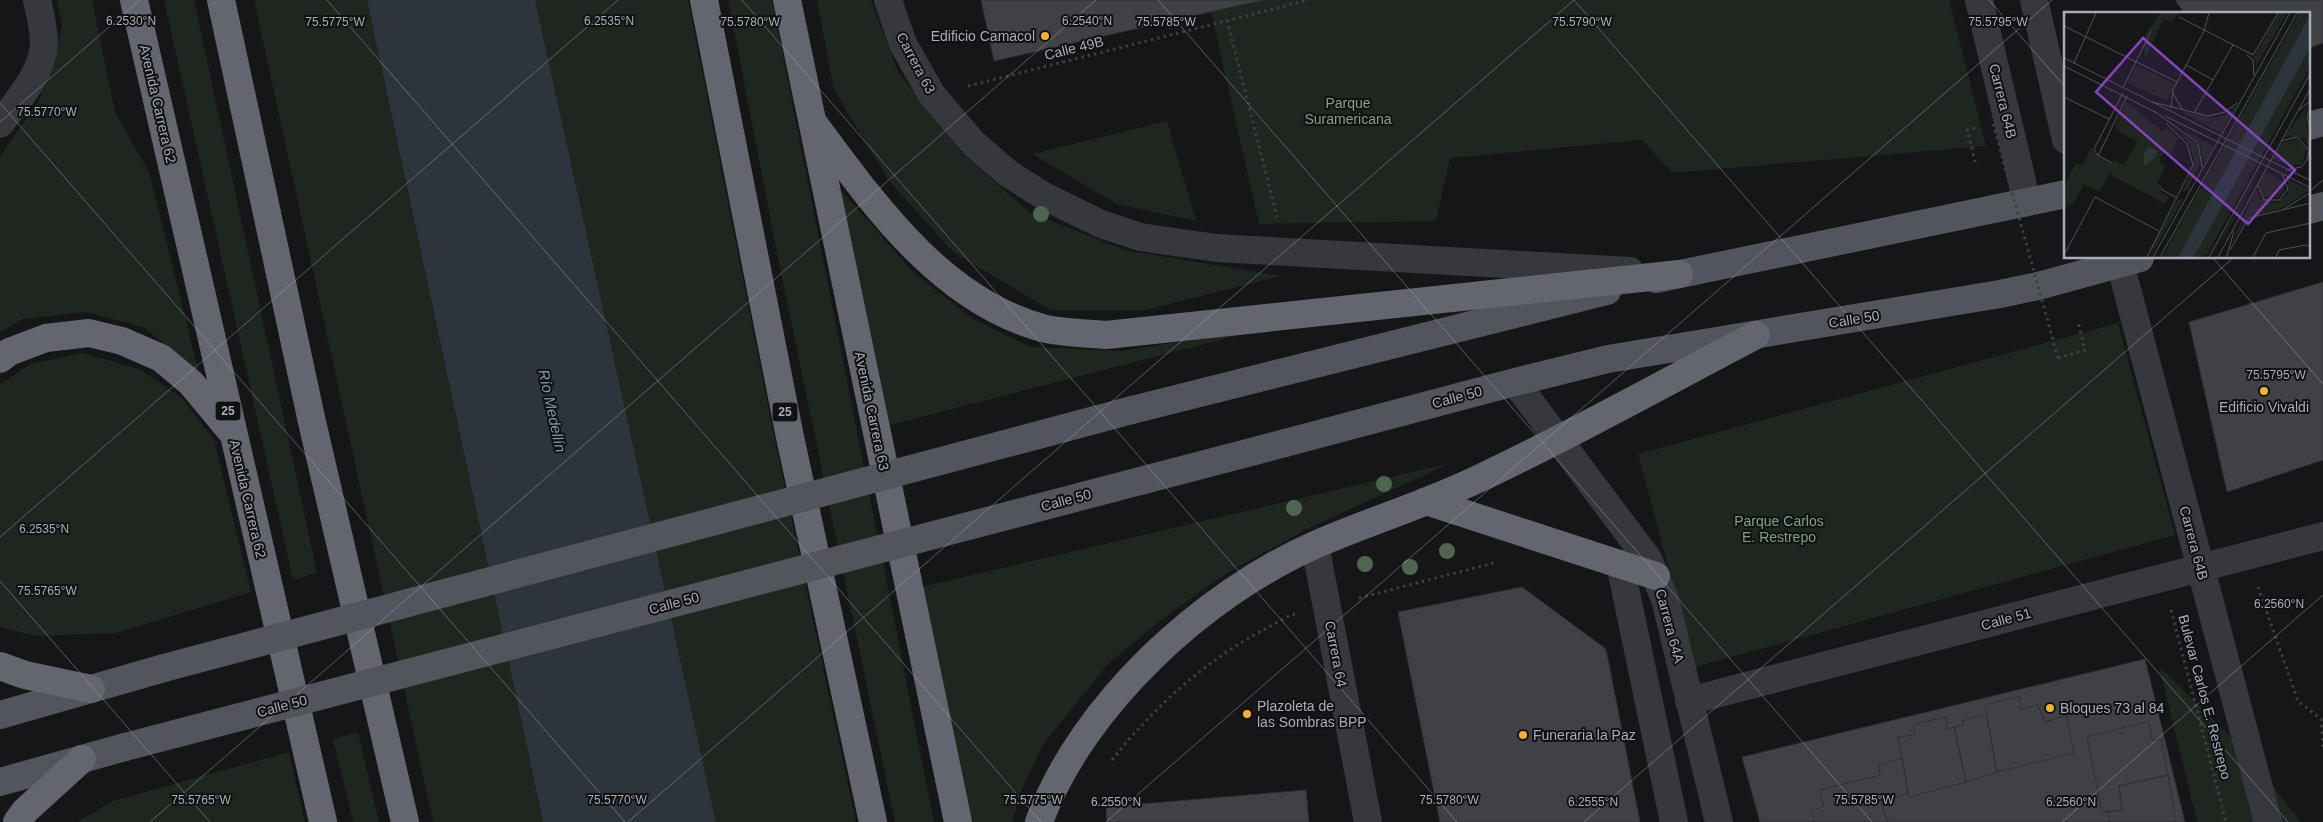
<svg xmlns="http://www.w3.org/2000/svg" width="2323" height="822" font-family="Helvetica,sans-serif">
	<style>
		.green { fill: #1e261f }
		.water { fill: #2c353c }
		.building { fill: #404145; stroke: #303034 }
		.lines { fill: none; stroke-linecap: round; stroke-linejoin: round }
		.path { stroke: #3d3f44; stroke-width: 3; stroke-dasharray: 2.5 4; stroke-linecap: butt }
		.minor { stroke: #37383d; stroke-width: 28 }
		.major { stroke: #53555c; stroke-width: 28 }
		.highway { stroke: #63666e; stroke-width: 28 }
		.path-bridge { stroke: #3d3f44; stroke-width: 3; stroke-dasharray: 2.5 4; stroke-linecap: butt }
		.major-bridge { stroke: #53555c; stroke-width: 28 }
		.tree { fill: #506452 }
		.ticks { fill: none; stroke: #a8adb8; stroke-width: 1; stroke-opacity: 0.45 }
		.poi-dot { fill: #f2b134; stroke: #111113; stroke-width: 2 }
		.labels { text-anchor: middle; stroke-width: 4; stroke-linejoin: round; paint-order: stroke }
		.shield { fill: #111113; stroke: #7b7e86; stroke-width: 1 }
		.shield-label { font-size: 12px; font-weight: bold; fill: #a8adb8 }
		.poi-label { font-size: 14px; fill: #a8adb8; stroke: #111113; text-anchor: start }
		.street-label { font-size: 14px; fill: #a8adb8; stroke: #111113 }
		.park-label { font-size: 14px; fill: #7fa381; stroke: #111113 }
		.water-label { font-size: 15px; font-style: italic; fill: #7f9bb3; stroke: #111113 }
		.inset-road { fill: none; stroke: #505258; stroke-width: 1 }
		.view { fill: #8446be; fill-opacity: 0.15; stroke: #8446be; stroke-width: 2.5 }
		.inset-edge { fill: none; stroke: #a8adb8; stroke-width: 2.5 }
		.ticks-label { font-size: 12px; text-anchor: middle; fill: #a8adb8; stroke: #111113; stroke-width: 4; stroke-linejoin: round; paint-order: stroke }
	</style>
	<rect width="100%" height="100%" fill="#161618"/>
	<!-- green -->
	<path class="green" d="M57 0H92L115 112 149 172 199 373 145 328 86 312 23 319 0 332V156L38 102 52 68 62 26Z
		M164 0H194L317 573 293 580Z
		M254 0H367L543 822H433Z
		M535 0H688L774 436 856 822H716Z
		M728 0H772L934 822H895L781 273Z
		M817 0H871L898 72 963 154 1029 212 1124 250 1281 276 1146 310H1051L954 253 889 181 834 90Z
		M1263 0H1949L1986 146 1673 173 1642 140 1450 158 1436 221 1259 224 1211 12Z
		M1167 121 1196 221 1117 204 1032 154Z
		M841 190 914 273 973 319 1031 347 1122 351 1279 325 890 425Z
		M2118 323 2175 535 1695 667 1638 454Z
		M83 353 139 369 182 398 214 440 251 592 116 633 36 636 0 627V385L30 364Z
		M1451 463 1313 526 1225 574 1165 617 1109 663 1044 743 1023 786 1012 822H970L921 587Z
		M2159 666 2246 752 2301 822H2197Z
		M358 732 379 822H353L333 739Z
		M289 752 305 822H77L113 801Z"/>
	<!-- water -->
	<path class="water" d="M367 0H535L716 822H543Z"/>
	<!-- building -->
	<path class="building" d="M981 0H1263L994 61Z
		M2175 0H2323V43L2309 48V14H2185Z
		M2323 282V460L2227 492 2189 322Z
		M1522 587 1606 649 1640 822H1440L1398 612Z
		M2145 659 2185 822H1760L1742 757Z
		M2020 696V709L2038 705 2045 722 2066 715 2074 753 1997 772 1985 705Z
		M1982 715V719L1987 718 1997 772 1966 782 1954 727 1963 725 1962 721Z
		M1946 717 1947 729 1954 727 1966 782 1909 797 1898 737 1915 735 1914 724Z
		M2149 721 2152 740 2161 739 2168 775 2119 786 2122 810 2102 812 2087 737Z
		M1902 758 1908 793 1881 803 1888 822H1815L1811 811 1824 806 1819 790 1880 775 1879 765Z
		M2168 775 2176 822H2110L2108 812 2122 810 2119 786Z
		M1306 790 1309 822H1107L1106 807Z"/>
	<g class="lines">
		<!-- path -->
		<path class="path" d="M1227 20 1277 217
			M968 86 1309 0
			M1975 128 1967 130 1976 165
			M2058 358 2085 350 2078 322
			M2258 587 2298 701 2321 719 2323 747
			M1359 598 1494 563
			M2171 610 2226 822
			M1112 760C1154 707 1207 659 1267 628 1276 623 1285 617 1295 614"/>
		<!-- minor -->
		<path class="minor" d="M888 0 903 44 932 95 974 144 1009 174 1044 196 1101 224 1140 237 1217 248 1630 271
			M1979 0 2027 202
			M2034 0 2066 140
			M0 124C17 101 43 73 44 43 44 28 40 14 37 0
			M2120 263 2268 822
			M1515 382 1648 559 1665 599 1719 822
			M1315 545 1368 822
			M1620 564 1674 822
			M1689 701 2323 536"/>
		<!-- major -->
		<path class="major" d="M2309 126 2323 122
			M2309 210 2323 206
			M1656 279 2066 194
			M1132 410 1607 291
			M1285 443 1515 382 1608 359 2000 294 2042 285 2140 258
			M0 715 164 668
			M0 782 125 747"/>
		<!-- highway -->
		<path class="highway" d="M134 0 323 822
			M221 0 312 422 405 822
			M704 0 790 437 873 822
			M787 0 958 822
			M812 121C873 203 941 302 1046 329 1065 333 1086 333 1106 335L1679 274
			M0 359 9 352 46 338 89 333 122 341 161 358 191 383 230 430
			M1426 501 1656 576
			M0 666 25 675 91 689
			M17 822 25 811 82 759
			M1039 822C1082 705 1203 594 1317 544 1370 521 1426 504 1478 479 1572 435 1664 383 1756 335"/>
		<!-- path-bridge -->
		<path class="path-bridge" d="M1993 124 2058 358"/>
		<!-- major-bridge -->
		<path class="major-bridge" d="M164 668 1132 410
			M125 747 1285 443"/>
	</g>
	<!-- trees -->
	<g class="tree">
		<circle cx="1041" cy="214" r="8"/>
		<circle cx="1384" cy="484" r="8"/>
		<circle cx="1294" cy="508" r="8"/>
		<circle cx="1447" cy="551" r="8"/>
		<circle cx="1365" cy="564" r="8"/>
		<circle cx="1410" cy="567" r="8"/>
	</g>
	<!-- ticks -->
	<path class="ticks" d="M327 0 1041 822M742 0 1457 822M1158 0 1872 822M1574 0 2288 822M1989 0 2066 88M0 103 625 822M0 122 140 0M2309 192 2323 180M2213 258 2323 384M0 537 618 0M0 581 210 822M150 822 1096 0M628 822 1574 0M1106 822 2052 0M1584 822 2233 258M2062 822 2323 595"/>
	<!-- markers -->
	<g class="poi-dot">
		<circle cx="1045" cy="36" r="5"/>
		<circle cx="2264" cy="391" r="5"/>
		<circle cx="2050" cy="708" r="5"/>
		<circle cx="1247" cy="714" r="5"/>
		<circle cx="1523" cy="735" r="5"/>
	</g>
	<g class="labels">
		<!-- shield labels -->
		<g class="shield">
			<rect x="215.5" y="401.5" width="25" height="19" rx="4"/>
			<rect x="772.5" y="402.5" width="25" height="19" rx="4"/>
		</g>
		<g class="shield-label">
			<text x="228" y="415">25</text>
			<text x="785" y="416">25</text>
		</g>
		<!-- poi labels -->
		<g class="poi-label">
			<text x="1035" y="41" text-anchor="end">Edificio Camacol</text>
			<text x="2264" y="412" text-anchor="middle">Edificio Vivaldi</text>
			<text x="1257" y="711">Plazoleta de<tspan x="1257" dy="16">las Sombras BPP</tspan></text>
			<text x="2060" y="713">Bloques 73 al 84</text>
			<text x="1533" y="740">Funeraria la Paz</text>
		</g>
		<!-- street labels -->
		<g class="street-label">
			<text transform="translate(1074 48) rotate(-14)" y="5">Calle 49B</text>
			<text transform="translate(916 63) rotate(62)" y="5">Carrera 63</text>
			<text transform="translate(2003 101) rotate(76)" y="5">Carrera 64B</text>
			<text transform="translate(158 104) rotate(77)" y="5">Avenida Carrera 62</text>
			<text transform="translate(1854 319) rotate(-9)" y="5">Calle 50</text>
			<text transform="translate(1457 397) rotate(-15)" y="5">Calle 50</text>
			<text transform="translate(872 411) rotate(78)" y="5">Avenida Carrera 63</text>
			<text transform="translate(248 499) rotate(77)" y="5">Avenida Carrera 62</text>
			<text transform="translate(1066 500) rotate(-15)" y="5">Calle 50</text>
			<text transform="translate(2194 543) rotate(75)" y="5">Carrera 64B</text>
			<text transform="translate(674 603) rotate(-15)" y="5">Calle 50</text>
			<text transform="translate(2006 619) rotate(-15)" y="5">Calle 51</text>
			<text transform="translate(1670 626) rotate(75)" y="5">Carrera 64A</text>
			<text transform="translate(1336 654) rotate(79)" y="5">Carrera 64</text>
			<text transform="translate(2205 697) rotate(75)" y="5">Bulevar Carlos E. Restrepo</text>
			<text transform="translate(282 706) rotate(-15)" y="5">Calle 50</text>
		</g>
		<!-- park labels -->
		<g class="park-label">
			<text x="1348" y="108">Parque<tspan x="1348" dy="16">Suramericana</tspan></text>
			<text x="1779" y="526">Parque Carlos<tspan x="1779" dy="16">E. Restrepo</tspan></text>
		</g>
		<!-- water labels -->
		<g class="water-label">
			<text transform="translate(552 411) rotate(78)" y="5">Río Medellín</text>
		</g>
	</g>
	<!-- overview -->
	<g transform="translate(2064 12)">
		<rect width="246" height="246" fill="#161618"/>
		<path d="M96 1H115L107 10 100 7 81 46 80 24ZM215 1H223L192 55 190 45ZM235 1 246 3 114 245H98ZM246 36V55L143 243 130 245ZM72 53 111 72 103 89 64 71ZM62 90 98 119 103 116 114 126 106 143 100 140 95 149 102 153 93 171 99 174 96 180 105 185 101 192 45 162 35 180 20 172 9 193 4 191 0 199V174L12 151 18 154 27 135 31 143 48 152 50 148 60 153 73 130 52 118V111ZM246 90 241 102 246 129V138L240 127 221 124ZM174 91 157 121 116 99 149 106 162 103ZM119 118 150 134 140 152 136 131ZM116 121 133 132 136 150 124 178 118 180 129 156 130 147 125 132ZM233 127 243 136 238 152 228 154 208 147 217 131ZM196 157 173 203 147 245ZM202 159 218 169 221 177 214 186 199 184 195 171ZM224 167 246 178 218 196 185 205 167 232 192 177 196 187 212 191 224 181ZM119 187 91 236 85 239 114 188Z" fill="#1e261f"/>
		<path d="M246 3V36L130 245H114ZM85 135 93 139 92 145 80 154V141Z" fill="#2c353c"/>
		<path class="inset-road" d="M115 5 189 43 214 1M0 14 113 70M183 43 189 48 190 63M0 46 247 169M10 51 32 1M122 53 149 68M0 54 93 101M60 74 87 19M108 80 119 98M0 85 45 107M88 90 144 104 161 100 173 91M247 94 243 105 247 123M107 96 109 78 140 19 145 1M235 98 247 88M90 99 134 131 138 155M130 101 169 33M101 104 247 176M217 129 233 125 245 138 243 148 237 155 222 158M34 144 63 84M48 151 33 143 30 137 59 81M194 173 200 188H215L224 177 218 162M97 177 113 186M220 197 247 180M166 238 185 206 247 191M0 243 31 185 95 219M163 244 170 219M83 245 129 153 123 132 102 111M89 245 226 1M96 245 233 1M145 245 247 60M154 245 247 75M189 245 202 221 247 211M212 245 215 238 242 233 247 235"/>
		<path class="view" d="M79 26 231 158 184 212 32 80Z"/>
		<rect width="246" height="246" class="inset-edge"/>
	</g>
	<g class="ticks-label">
		<text x="131" y="25">6.2530°N</text>
		<text x="609" y="25">6.2535°N</text>
		<text x="1087" y="25">6.2540°N</text>
		<text x="1166" y="26">75.5785°W</text>
		<text x="1998" y="26">75.5795°W</text>
		<text x="335" y="26">75.5775°W</text>
		<text x="750" y="26">75.5780°W</text>
		<text x="1582" y="26">75.5790°W</text>
		<text x="47" y="116">75.5770°W</text>
		<text x="2276" y="379">75.5795°W</text>
		<text x="44" y="533">6.2535°N</text>
		<text x="47" y="595">75.5765°W</text>
		<text x="2279" y="608">6.2560°N</text>
		<text x="201" y="804">75.5765°W</text>
		<text x="617" y="804">75.5770°W</text>
		<text x="1033" y="804">75.5775°W</text>
		<text x="1449" y="804">75.5780°W</text>
		<text x="1864" y="804">75.5785°W</text>
		<text x="1116" y="806">6.2550°N</text>
		<text x="1593" y="806">6.2555°N</text>
		<text x="2071" y="806">6.2560°N</text>
	</g>
</svg>
